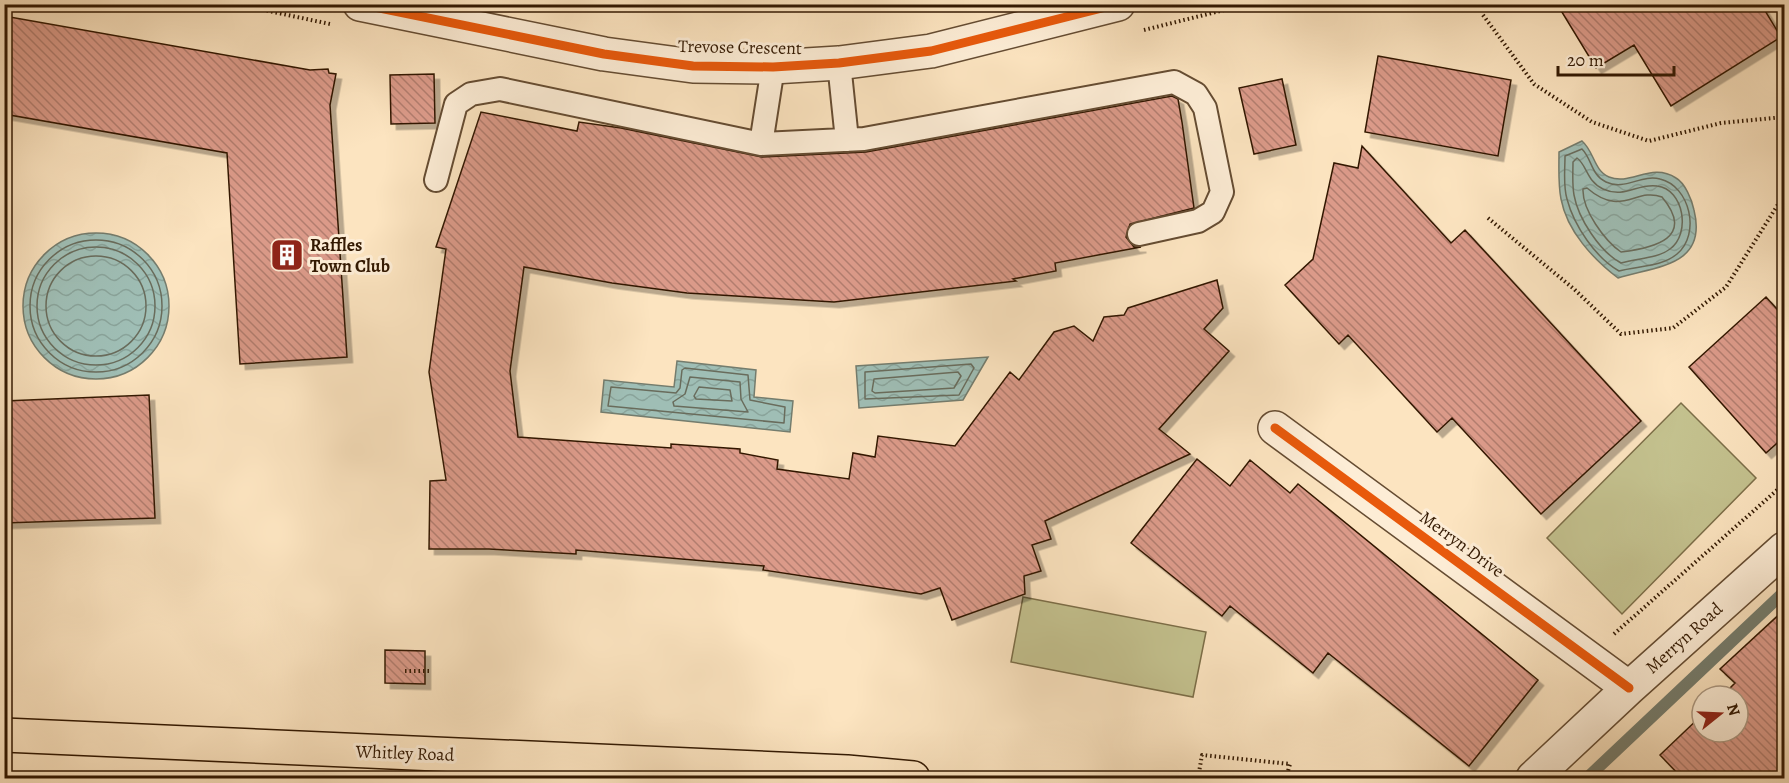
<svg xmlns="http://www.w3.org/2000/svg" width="1789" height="783" font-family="Alegreya,serif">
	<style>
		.park { fill: #c4c28f; stroke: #7c6e48; stroke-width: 1.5 }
		.water { fill: url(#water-waves); stroke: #747c6d; stroke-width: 1.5 }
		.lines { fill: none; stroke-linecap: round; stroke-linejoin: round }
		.shore { stroke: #696c5c; stroke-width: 1.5 }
		.stream { stroke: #747c6d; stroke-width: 12 }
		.building { fill: url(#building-back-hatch); stroke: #331902; stroke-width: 1.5; filter: url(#shadow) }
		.service-casing { stroke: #654c32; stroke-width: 26 }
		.minor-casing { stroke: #654c32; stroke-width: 36 }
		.primary-casing { stroke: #331902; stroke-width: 36 }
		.path { stroke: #331902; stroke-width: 4; stroke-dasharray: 1.5 3; stroke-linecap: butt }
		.service { stroke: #fdedd6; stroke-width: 22 }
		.minor { stroke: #fdedd6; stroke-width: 33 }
		.primary { stroke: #fce4c0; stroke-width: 33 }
		.cycleway-casing { stroke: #fdedd6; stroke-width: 13 }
		.cycleway { stroke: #e8590c; stroke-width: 9 }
		.labels { text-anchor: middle; stroke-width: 6; stroke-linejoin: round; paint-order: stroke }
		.street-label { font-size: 18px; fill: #331902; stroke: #fdedd6 }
		.poi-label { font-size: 18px; font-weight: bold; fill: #331902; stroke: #fdedd6; text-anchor: start }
	</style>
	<defs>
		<pattern id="water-waves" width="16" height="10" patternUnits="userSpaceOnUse" patternTransform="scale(1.5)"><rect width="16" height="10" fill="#9fbeb5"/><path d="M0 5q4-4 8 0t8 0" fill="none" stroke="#89a39a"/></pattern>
		<pattern id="building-back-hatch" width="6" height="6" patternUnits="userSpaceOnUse" patternTransform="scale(1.5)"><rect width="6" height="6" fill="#db9a89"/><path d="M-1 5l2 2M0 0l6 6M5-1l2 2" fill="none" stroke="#b27d6e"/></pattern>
		<filter id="shadow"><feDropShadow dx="5.5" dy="5.5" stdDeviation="0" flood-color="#0004"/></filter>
	</defs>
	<rect width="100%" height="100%" fill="#fce4c0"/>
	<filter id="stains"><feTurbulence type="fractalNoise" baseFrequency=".00333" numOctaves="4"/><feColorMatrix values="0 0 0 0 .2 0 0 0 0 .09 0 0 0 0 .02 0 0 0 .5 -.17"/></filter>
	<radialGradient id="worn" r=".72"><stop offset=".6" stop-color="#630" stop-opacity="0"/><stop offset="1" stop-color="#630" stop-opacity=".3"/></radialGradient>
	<!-- park -->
	<path class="park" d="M1681 403 1756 478 1622 614 1547 538Z
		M1023 597 1206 632 1193 697 1011 662Z"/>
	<!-- water -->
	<path class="water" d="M1582 141C1594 151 1594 171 1609 177 1631 186 1651 162 1676 178 1685 183 1692 200 1694 210 1708 267 1655 266 1618 278 1593 259 1567 231 1561 199 1558 184 1559 168 1559 152Z
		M23 306a73 73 0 1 1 146 0a73 73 0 1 1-146 0Z
		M988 357 963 400 859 408 856 366Z
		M677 361 756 370 754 397 793 401 790 432 601 412 604 380 674 387Z"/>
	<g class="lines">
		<!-- shore -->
		<path class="shore" d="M1582 149C1592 159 1591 175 1606 182 1625 191 1641 174 1660 179 1690 186 1701 234 1677 254 1662 267 1637 266 1619 271 1596 258 1574 226 1567 199 1563 186 1565 170 1565 156Z
			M1577 158C1587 165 1587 182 1603 189 1625 199 1637 183 1657 186 1684 189 1691 234 1670 249 1657 259 1637 258 1621 263 1600 252 1578 218 1574 195 1572 184 1573 173 1573 162Z
			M1583 189 1587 188C1622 218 1635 187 1662 197 1696 238 1654 248 1621 252 1605 241 1582 210 1583 189Z
			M30 306a66 66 0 1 1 132 0a66 66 0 1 1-132 0Z
			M37 306a59 59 0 1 1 118 0a59 59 0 1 1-118 0Z
			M46 306a50 50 0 1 1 100 0a50 50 0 1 1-100 0Z
			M971 364 974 368 959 395 865 399V372Z
			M685 368 748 375 750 400 785 407 784 423 608 406 611 387 676 393 680 388 682 370Z
			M958 372 961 376 954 388 875 393 872 391 874 379Z
			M690 377 740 382 741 399 748 412 674 406 673 402 685 394Z
			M699 387 730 390 732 401 696 399 694 396Z"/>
		<!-- stream -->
		<path class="stream" d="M1587 778 1784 592"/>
	</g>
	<!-- building -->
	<path class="building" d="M1557 4H1761L1781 37 1671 106 1634 45 1596 68Z
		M4 16 310 70 328 69 329 73 336 74 330 105 347 357 240 364 227 153 4 114Z
		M1378 56 1511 80 1498 156 1365 132Z
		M434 74 435 123 391 124 390 75Z
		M1282 79 1296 145 1254 154 1239 88Z
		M1172 96 1178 99 1182 122 1194 208 1130 224 1126 237 1134 247H1141L1055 263 1056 271 1013 279 1016 281 834 302 687 293 612 283 524 267 510 371 518 437 671 448V444L740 449V453L778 460 777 469 849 479 853 453 875 457 878 436 955 446 1010 372 1019 380 1054 332 1074 326 1093 341 1104 317 1124 315 1128 308 1217 280 1223 308 1204 329 1229 351 1159 429 1190 454 1045 521 1051 539 1032 545 1041 571 1024 576 1025 594 952 620 940 588 921 594 763 570 764 566 576 550V554L489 549H429L430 481 446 480 429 372 446 249 436 247 481 112 577 131 579 122 621 128 762 157 866 152Z
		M1362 146 1451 243 1465 230 1641 421 1541 514 1452 418 1437 432 1348 335 1339 344 1285 285 1313 259 1334 163 1358 168Z
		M1766 297 1785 318V436L1766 453 1689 367Z
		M149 395 155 518 4 523V401Z
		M1197 459 1230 486 1250 460 1290 493 1298 484 1538 680 1469 766 1328 653 1313 673 1230 606 1222 616 1131 543Z
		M1785 609V778H1682L1660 755 1702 715V732H1738V696H1722L1735 683 1720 669Z
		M385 650 425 651V684L385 683Z"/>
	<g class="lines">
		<!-- service casing -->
		<g class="service-casing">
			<path id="service" d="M839 63 847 140
				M761 144 773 67
				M436 180 456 104 471 94 500 89 761 144 864 139 1174 82 1196 94 1205 108 1222 192 1213 212 1198 221 1139 234"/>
		</g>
		<!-- minor casing -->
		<g class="minor-casing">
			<path id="minor" d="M360 4 604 54 693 66 773 67 839 63 931 51 1118 4
				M1275 428 1629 688
				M1533 778 1629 688 1784 549"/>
		</g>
		<!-- primary casing -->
		<g class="primary-casing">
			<path id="primary" d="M4 735 847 772 913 778"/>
		</g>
		<!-- path -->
		<path class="path" d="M236 4 330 24
			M1483 15 1534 84 1592 122 1649 141 1721 123 1784 117
			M1144 30 1248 4
			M1488 218 1574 289 1621 334 1673 328 1726 287 1784 195
			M1614 634 1784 484
			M405 671H430
			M1198 778 1202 755 1290 764 1286 778
			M1256 778H1260"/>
		<!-- service -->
		<use href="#service" class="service"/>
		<!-- minor -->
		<use href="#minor" class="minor"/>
		<!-- primary -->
		<use href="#primary" class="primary"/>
		<!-- cycleway casing -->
		<g class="cycleway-casing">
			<path id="cycleway" d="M360 4 604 54 693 66 773 67 839 63 931 51 1118 4
				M1275 428 1629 688"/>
		</g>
		<!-- cycleway -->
		<use href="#cycleway" class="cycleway"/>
	</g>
	<!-- icons -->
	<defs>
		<g id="building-square" transform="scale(1.725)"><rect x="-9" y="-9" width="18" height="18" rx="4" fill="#8f2418" stroke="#fdedd6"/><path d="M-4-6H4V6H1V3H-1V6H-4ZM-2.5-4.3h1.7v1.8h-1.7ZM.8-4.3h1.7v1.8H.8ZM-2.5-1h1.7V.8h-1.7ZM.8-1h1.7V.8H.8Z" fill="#fff"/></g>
	</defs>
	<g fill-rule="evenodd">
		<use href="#building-square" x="287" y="255"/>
	</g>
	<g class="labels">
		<!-- street labels -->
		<g class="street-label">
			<text transform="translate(740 47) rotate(1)" y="6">Trevose Crescent</text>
			<text transform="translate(1462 544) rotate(36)" y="6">Merryn Drive</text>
			<text transform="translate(1684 638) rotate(-42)" y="6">Merryn Road</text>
			<text transform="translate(405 753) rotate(2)" y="6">Whitley Road</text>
		</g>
		<!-- poi labels -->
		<g class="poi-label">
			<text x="310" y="251">Raffles<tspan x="310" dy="21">Town Club</tspan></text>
		</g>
	</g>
	<!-- margin -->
	<rect width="1789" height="783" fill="none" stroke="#fce4c0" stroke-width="24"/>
	<rect x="6" y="6" width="1777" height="771" fill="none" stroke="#331902" stroke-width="3"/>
	<rect x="12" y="12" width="1765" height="759" fill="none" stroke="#331902" stroke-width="1.5"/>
	<!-- north arrow -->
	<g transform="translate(1720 714) rotate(72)"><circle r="28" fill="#fdedd6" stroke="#ac9881" stroke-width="1.5"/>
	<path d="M0-4.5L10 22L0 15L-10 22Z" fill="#8f2418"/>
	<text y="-9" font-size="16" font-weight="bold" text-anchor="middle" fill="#331902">N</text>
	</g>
	<!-- scale -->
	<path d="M1558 66v9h116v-9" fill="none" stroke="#331902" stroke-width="3"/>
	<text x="1567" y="66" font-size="18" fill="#331902" stroke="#fdedd6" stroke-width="4.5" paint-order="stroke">20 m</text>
	<rect width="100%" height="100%" filter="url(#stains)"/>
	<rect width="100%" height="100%" fill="url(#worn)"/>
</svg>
